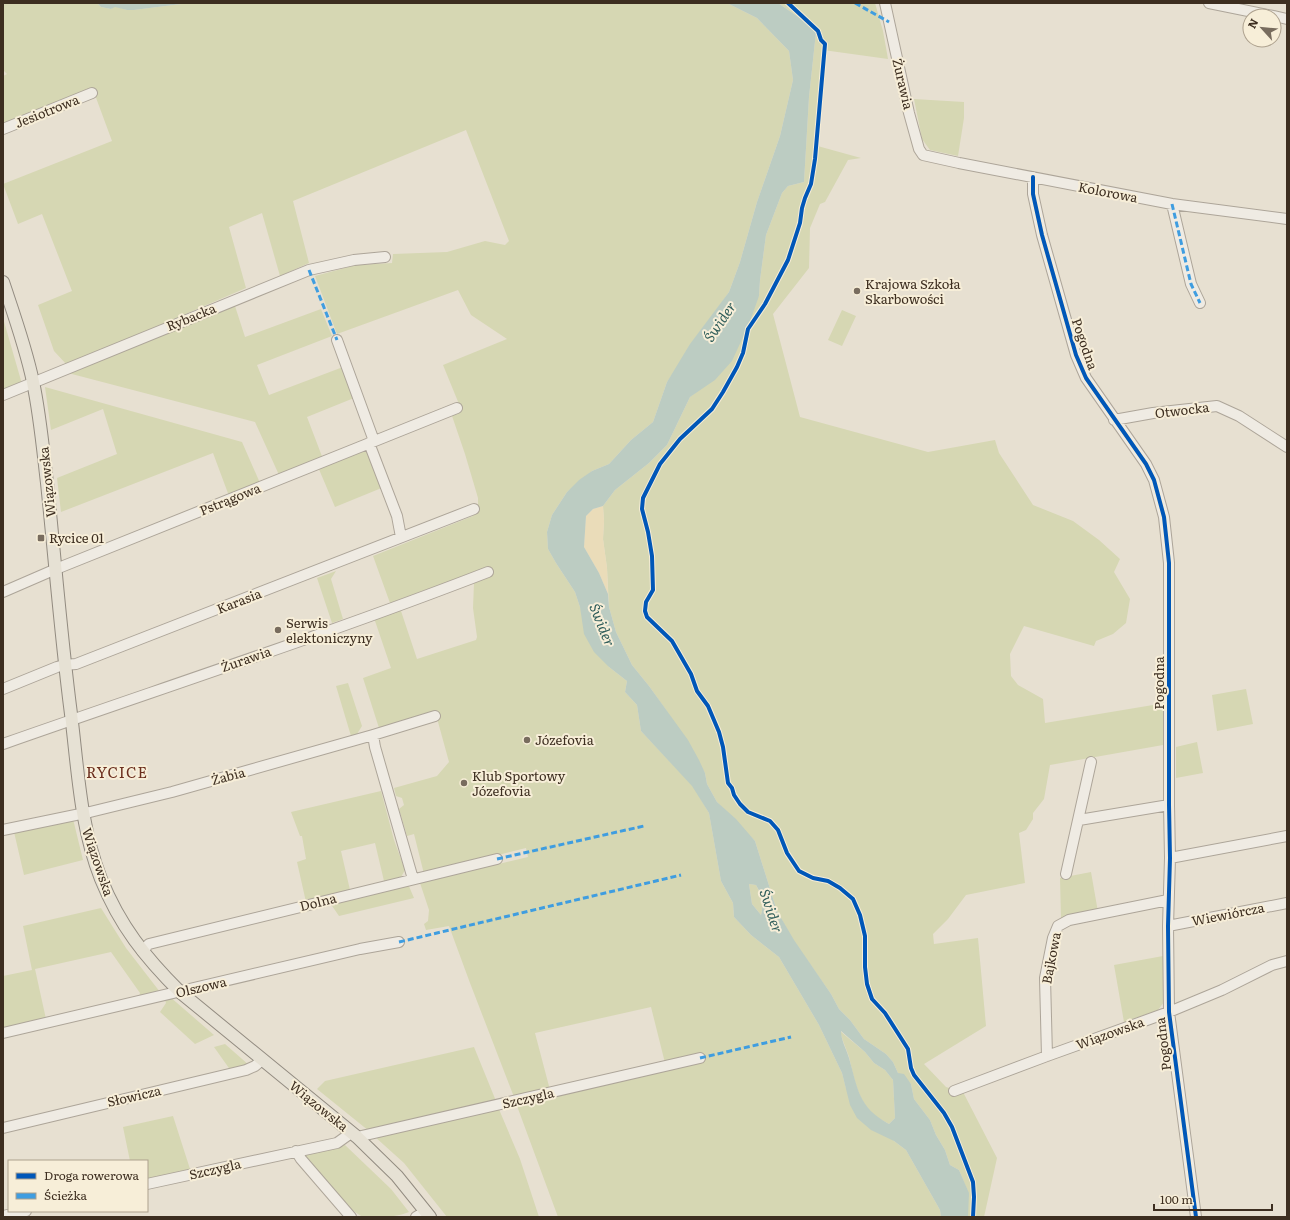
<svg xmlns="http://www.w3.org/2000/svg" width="1290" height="1220" font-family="Literata,serif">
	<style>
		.green { fill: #d6d7b3 }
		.sand { fill: #eadcb9 }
		.water { fill: #bcccc2; fill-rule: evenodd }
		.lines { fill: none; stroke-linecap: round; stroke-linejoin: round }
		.minor-casing { stroke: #ada599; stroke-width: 12 }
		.major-casing { stroke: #928b80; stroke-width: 14 }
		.minor { stroke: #efebe3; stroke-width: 10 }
		.major { stroke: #e6e1d4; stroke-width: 12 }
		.quiet { stroke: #3f9de0; stroke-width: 3; stroke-dasharray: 6 3; stroke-linecap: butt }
		.cycleway-casing { stroke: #f7eed8; stroke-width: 6 }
		.cycleway { stroke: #0057b8; stroke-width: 4 }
		.poi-dot { fill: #786c5e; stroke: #f7eed8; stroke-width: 1.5 }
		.labels { text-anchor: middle; stroke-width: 4; stroke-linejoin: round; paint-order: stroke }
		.street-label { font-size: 13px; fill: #3d2e20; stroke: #f7eed8 }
		.poi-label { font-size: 13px; fill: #3d2e20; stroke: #f7eed8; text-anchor: start }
		.water-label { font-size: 14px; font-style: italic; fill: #2f5d5a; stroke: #f7eed8 }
		.quarter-label { font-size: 15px; letter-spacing: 1px; fill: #6b2e1e; stroke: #f7eed8 }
	</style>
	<rect width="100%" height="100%" fill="#e7e0d1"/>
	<!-- green -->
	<path class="green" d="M3 3H97L101 7 111 9 115 6 127 10H134L189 3H727L757 18 789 51 793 80 780 136 757 202 740 262 729 292 667 382 653 422 631 440 609 464 592 471 567 492 552 515 547 532 548 549 556 563 575 592 580 607 609 667 627 681 625 692 637 705 641 731 693 786 709 813 721 881 733 903 734 917 751 935 779 957 819 1025 842 1073 846 1088 894 1141 906 1150 940 1210 941 1217H558L517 1106 704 1059 703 1054 665 1063 651 1007 535 1033 550 1090 514 1097 470 983 449 926 426 930 424 924 428 921 429 910 420 883 528 857 526 848 424 874 414 834 407 836 399 809 404 805 402 798 396 796 394 788 437 776 449 762 435 711 379 728 363 678 391 668 374 618 400 608 417 659 476 640 477 637 473 608 474 583 432 597 433 587 390 603 373 556 473 516 478 505V498L465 454 451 413 461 409 443 365 507 339 471 315 458 290 337 334 315 276 356 265 392 263 393 254 447 252 485 241 505 245 509 241 466 130 293 201 309 263 280 276 262 213 229 227 246 288 67 365 54 351 38 305 72 291 42 214 18 224 3 184 112 141 95 95 3 126V76L7 74 3 70Z
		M778 3H875L883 31 888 59 823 50 814 145 861 158 848 160 825 202 820 204 810 228 809 268 773 314 800 417 928 452 995 440 999 453 1033 505 1073 521 1099 540 1120 559 1114 572 1130 599 1126 623 1113 634 1096 641 1094 646 1024 626 1010 654 1011 676 1018 685 1043 699 1045 723 1165 703 1163 745 1050 765 1044 799 1033 813V819L1026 830 1019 833 1025 883 966 895 948 919 933 934 934 944 978 938 986 1026 924 1064 946 1087 963 1092 997 1158 984 1217H968V1192L959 1170 950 1165 945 1150 936 1135 930 1120 914 1099 911 1084 898 1073 893 1062 886 1054 864 1039 850 1020 839 1009 831 994 793 940 777 911 755 841 717 802 707 784 705 773 666 710 649 686 632 665 616 632 609 607 607 568 603 539 604 521 603 506 615 490 649 463 667 445 690 397 700 389 759 296 760 280 766 235 782 193 788 186 804 182 809 97 816 32 807 23Z
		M914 99 964 102V118L958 156 930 150 922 139Z
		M235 306 245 337 321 309 332 336 257 365 269 395 343 367 354 398 307 417 323 459 279 475 255 422 68 373Z
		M842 310 856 316 842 346 828 340Z
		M3 318 22 384 3 391Z
		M45 387 242 442 260 483 229 496 213 453 61 512 57 478 117 454 103 409 51 430Z
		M366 447 384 487 335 507 318 467Z
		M336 571 331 579 343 619 332 623 317 578Z
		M348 683 362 726 357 734 351 736 336 686Z
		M1246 689 1253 724 1217 731 1212 695Z
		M1197 742 1203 773 1176 778V747Z
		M381 791 394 840 405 870 401 877 384 881 375 843 341 851 350 890 306 902 297 862 306 859 302 836H300L291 812Z
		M73 819 83 860 24 875 14 832Z
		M1091 872 1098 912 1061 919 1060 878Z
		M408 884 414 898 339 916 330 903Z
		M749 884 756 885C762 896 764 904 761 915L752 904Z
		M101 908 126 948 160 992 139 997 140 993 111 952 35 969 46 1019 3 1028V976L32 970 23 926Z
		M1163 956 1164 1002 1158 1010 1124 1022 1114 965Z
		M169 996 214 1035 195 1044 160 1012 166 1003 165 1000Z
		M840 1031 865 1052 874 1063 885 1070 893 1080 895 1118 889 1124C884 1121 877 1118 873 1114 857 1099 854 1077 849 1057 846 1048 842 1040 840 1031Z
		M225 1044 250 1066 231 1071 214 1047Z
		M474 1047 496 1101 369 1131 317 1089 325 1081Z
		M498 1107 520 1159 539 1217H447L404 1163 374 1136Z
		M173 1116 190 1169 147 1179V1161H130L123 1127Z
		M345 1145 391 1189 409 1212C394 1218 380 1217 364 1217 348 1212 316 1171 304 1157L309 1152Z"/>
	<!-- sand -->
	<path class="sand" d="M603 506 604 521 603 539 607 568 608 594 599 573 584 547 586 516 593 509Z"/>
	<!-- water -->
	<path class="water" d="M97 3H189L134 10H127L115 7 111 9 101 7Z
		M727 3H778L807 23 816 32 809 97 804 182 788 186 782 193 766 235 760 280 759 296 749 324 732 361 715 380 690 397 667 445 649 463 615 490 603 506 593 509 586 516 584 547 599 573 608 594 609 607 616 632 632 665 649 686 688 740 699 760 705 773 707 784 717 802 736 819 755 841 777 911 794 940 831 994 839 1009 850 1020 864 1039 886 1054 893 1062 898 1073 904 1074 911 1084 914 1099 930 1120 936 1135 945 1150 950 1165 959 1170 969 1193 968 1217H941L940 1210 906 1150 894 1141 871 1130 857 1118 850 1105 842 1073 830 1048 819 1025 779 957 751 935 734 917 733 903 721 881 709 813 692 786 641 731 637 705 625 692 627 681 609 667 594 652 584 634 580 607 575 592 556 563 548 549 547 532 552 515 567 492 579 480 592 471 609 464 631 440 653 422 667 382 690 344 729 292 740 262 757 202 780 136 793 80 789 51 757 18ZM749 884 756 885C762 895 764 904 761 915L752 904ZM841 1031 865 1052 874 1063 885 1070 893 1080 895 1118 889 1124C858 1107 858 1089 849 1058 846 1048 841 1040 841 1031Z"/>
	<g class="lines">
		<!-- minor casing -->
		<g class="minor-casing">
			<path id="minor" d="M885 3 909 113 919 149 923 155 959 163 1172 204 1287 219
				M1209 3 1273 16
				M1274 16 1287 19
				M3 129 92 93
				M1033 177V194L1042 235 1076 355 1086 378 1146 464 1154 480 1164 517 1169 563V805L1170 858 1168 926 1169 1012 1196 1217
				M1172 204 1191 284 1200 303
				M337 340 374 441
				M3 395 309 270 354 260 385 257
				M1114 420 1153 413 1217 406 1239 416 1287 447
				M369 443 397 516 401 537
				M3 592 56 569 457 408
				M3 689 57 667 64 665 76 664 474 509
				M373 735 375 747 413 879
				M3 744C165 687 328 634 488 572
				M1079 820 1169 805
				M3 830 90 812 172 792 373 735 435 716
				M1170 858 1287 836
				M1066 874 1091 762
				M1168 926 1287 903
				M142 951 149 944 497 859
				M3 1033 360 949 399 942
				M1047 1056 1045 978 1053 938 1058 926 1069 920 1168 900
				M954 1091 1047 1056 1169 1012 1222 990 1272 965 1287 961
				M3 1128 246 1070 255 1066 262 1060
				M357 1137 700 1058
				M296 1151 301 1159 351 1217
				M147 1184 337 1143 351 1133
				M3 1216 26 1211
				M416 1217 426 1211"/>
		</g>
		<!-- major casing -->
		<g class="major-casing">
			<path id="major" d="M3 282C14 315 26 348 33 382 40 415 43 449 47 483 55 560 61 637 71 714 78 770 80 826 101 879 120 926 145 957 180 992L357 1137 397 1176 430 1217"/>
		</g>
		<!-- minor -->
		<use href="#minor" class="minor"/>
		<!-- major -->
		<use href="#major" class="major"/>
		<!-- quiet -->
		<path class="quiet" d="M855 3 889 22
			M1172 204 1191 284 1200 303
			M309 270 337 340
			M497 859 644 826
			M399 942 681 875
			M700 1058 791 1037"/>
		<!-- cycleway casing -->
		<g class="cycleway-casing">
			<path id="cycleway" d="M788 3 818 31 821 40 825 44 815 159 811 184 805 198 802 208 800 223 788 260 765 304 748 329 743 353 737 367 723 392 712 409 680 439 660 464 643 498 642 509 648 532 652 556 653 590 646 602 645 611 647 617 672 641 691 674 697 691 708 706 719 732 723 747 728 783 732 788 734 795 740 804 748 812 770 821 778 830 787 853 799 871 813 878 828 881 840 888 853 899 860 915 865 936V967L867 984 872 999 885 1013 908 1049 911 1068 914 1075 944 1113 952 1127 973 1182 974 1197 973 1217
				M1033 177V194L1042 235 1076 355 1086 378 1146 464 1154 480 1164 517 1169 563V805L1170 858 1168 926 1169 1012 1196 1217"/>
		</g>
		<!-- cycleway -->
		<use href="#cycleway" class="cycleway"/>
	</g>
	<!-- markers -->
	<g class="poi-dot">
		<circle cx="857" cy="291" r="4"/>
		<rect x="37" y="534" width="8" height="8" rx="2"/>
		<circle cx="278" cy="630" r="4"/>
		<circle cx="527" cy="740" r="4"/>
		<circle cx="464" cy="783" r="4"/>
	</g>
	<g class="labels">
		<!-- street labels -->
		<g class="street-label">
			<text transform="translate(903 84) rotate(77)" y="5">Żurawia</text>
			<text transform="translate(47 111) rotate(-22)" y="5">Jesiotrowa</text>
			<text transform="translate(1108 192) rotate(11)" y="5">Kolorowa</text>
			<text transform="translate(191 317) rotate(-22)" y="5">Rybacka</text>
			<text transform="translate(1085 344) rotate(71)" y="5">Pogodna</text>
			<text transform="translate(1182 410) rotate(-7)" y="5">Otwocka</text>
			<text transform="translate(47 482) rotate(-96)" y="5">Wiązowska</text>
			<text transform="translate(230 499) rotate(-22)" y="5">Pstrągowa</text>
			<text transform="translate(239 601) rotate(-21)" y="5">Karasia</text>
			<text transform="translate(246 659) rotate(-19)" y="5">Żurawia</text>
			<text transform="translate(1159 683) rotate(-90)" y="5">Pogodna</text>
			<text transform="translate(228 776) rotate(-15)" y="5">Żabia</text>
			<text transform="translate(98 862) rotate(71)" y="5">Wiązowska</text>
			<text transform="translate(318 902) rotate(-14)" y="5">Dolna</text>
			<text transform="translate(1228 914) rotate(-11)" y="5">Wiewiórcza</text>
			<text transform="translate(1051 958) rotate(-79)" y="5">Bajkowa</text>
			<text transform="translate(201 987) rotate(-13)" y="5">Olszowa</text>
			<text transform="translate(1110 1033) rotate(-20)" y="5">Wiązowska</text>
			<text transform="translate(1163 1044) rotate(-97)" y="5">Pogodna</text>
			<text transform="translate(134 1096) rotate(-13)" y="5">Słowicza</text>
			<text transform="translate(528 1098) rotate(-13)" y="5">Szczygla</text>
			<text transform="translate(319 1106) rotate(39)" y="5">Wiązowska</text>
			<text transform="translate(215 1169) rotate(-13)" y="5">Szczygla</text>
		</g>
		<!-- poi labels -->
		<g class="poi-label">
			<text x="865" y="289">Krajowa Szkoła<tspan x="865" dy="15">Skarbowości</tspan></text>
			<text x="49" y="543">Rycice 01</text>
			<text x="286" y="628">Serwis<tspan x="286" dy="15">elektoniczyny</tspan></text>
			<text x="535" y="745">Józefovia</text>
			<text x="472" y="781">Klub Sportowy<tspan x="472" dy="15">Józefovia</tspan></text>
		</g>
		<!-- water labels -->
		<g class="water-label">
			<text transform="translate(720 322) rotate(-56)" y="5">Świder</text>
			<text transform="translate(602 625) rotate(68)" y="5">Świder</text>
			<text transform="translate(771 911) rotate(72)" y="5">Świder</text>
		</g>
		<!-- quarter labels -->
		<g class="quarter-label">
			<text x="117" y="778">RYCICE</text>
		</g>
	</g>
	<!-- border -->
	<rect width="1290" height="1220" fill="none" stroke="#3d2e20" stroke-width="8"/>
	<!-- legend -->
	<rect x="8" y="1160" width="140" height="52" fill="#f7eed8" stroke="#ada18e"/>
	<rect x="16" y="1173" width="20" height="6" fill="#0057b8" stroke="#ada18e"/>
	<text x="44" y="1180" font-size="12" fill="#3d2e20">Droga rowerowa</text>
	<rect x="16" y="1193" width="20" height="6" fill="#3f9de0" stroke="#ada18e"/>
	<text x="44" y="1200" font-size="12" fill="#3d2e20">Ścieżka</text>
	<!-- north arrow -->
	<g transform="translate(1262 28) rotate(297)"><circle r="19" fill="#f7eed8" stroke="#ada18e"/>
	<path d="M0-3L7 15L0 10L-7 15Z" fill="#786c5e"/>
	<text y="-6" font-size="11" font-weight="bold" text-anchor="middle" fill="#3d2e20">N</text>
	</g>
	<!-- scale -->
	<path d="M1154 1204v6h118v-6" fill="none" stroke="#3d2e20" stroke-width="2"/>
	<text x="1160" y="1204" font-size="12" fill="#3d2e20" stroke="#f7eed8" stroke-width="3" paint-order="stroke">100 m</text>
</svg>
